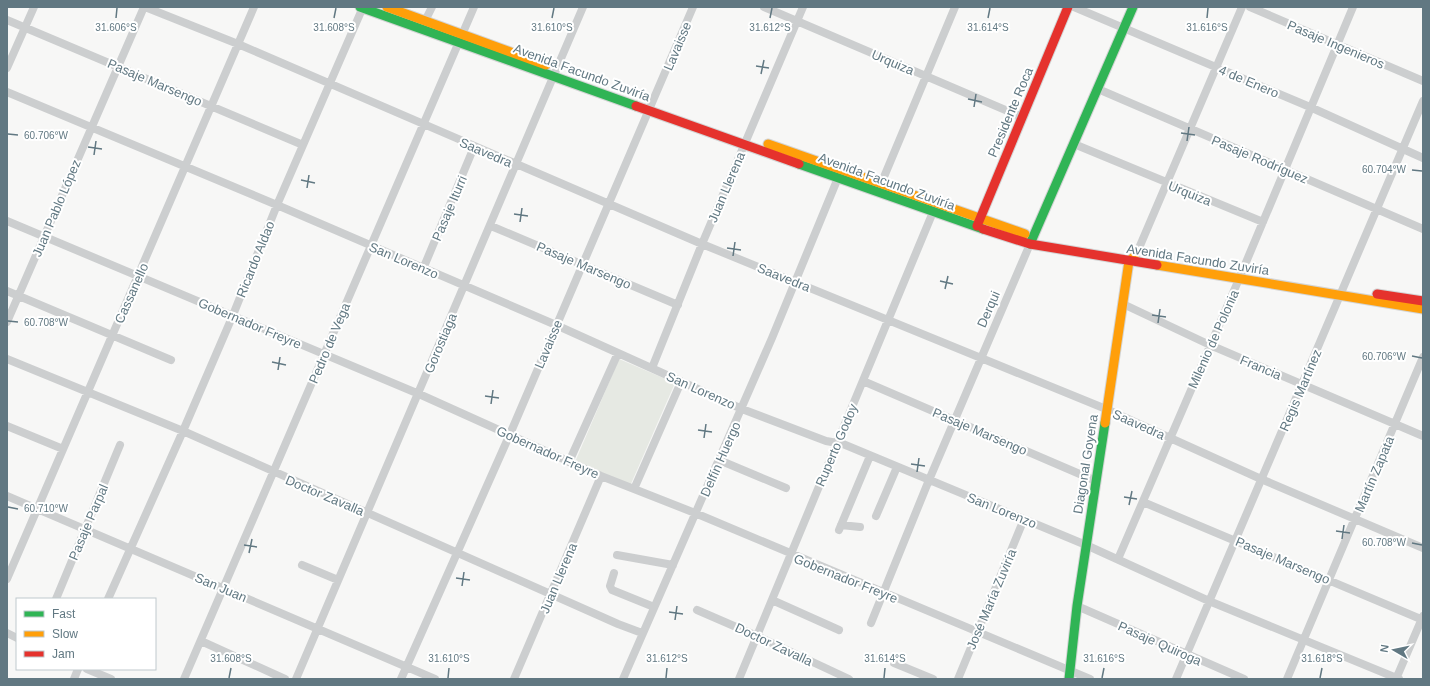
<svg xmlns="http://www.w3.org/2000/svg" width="1430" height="686" font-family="Helvetica,sans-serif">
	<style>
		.green { fill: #e6e9e3 }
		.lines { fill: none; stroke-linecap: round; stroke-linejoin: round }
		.fast-casing { stroke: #d3d4d4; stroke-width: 11 }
		.slow-casing { stroke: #d3d4d4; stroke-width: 11 }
		.jam-casing { stroke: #d3d4d4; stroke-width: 11 }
		.street { stroke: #cccecf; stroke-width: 8 }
		.fast { stroke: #30b455; stroke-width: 9 }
		.slow { stroke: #ff9f0a; stroke-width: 9 }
		.jam { stroke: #e5322d; stroke-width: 9 }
		.ticks { fill: none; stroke: #617882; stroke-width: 1.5 }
		.labels { text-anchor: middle; stroke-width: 4; stroke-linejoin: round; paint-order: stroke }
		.street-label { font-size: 13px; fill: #617882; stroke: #fff }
		.ticks-label { font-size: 10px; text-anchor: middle; fill: #617882; stroke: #fff; stroke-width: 4; stroke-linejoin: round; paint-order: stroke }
	</style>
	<rect width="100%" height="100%" fill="#f7f7f6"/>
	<!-- green -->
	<path class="green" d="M619 359 675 383 630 486 575 462Z"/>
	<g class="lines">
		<!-- fast casing -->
		<g class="fast-casing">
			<path id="fast" d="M360 7 636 106
				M799 164 983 229
				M1030 244 1133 7
				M1069 679 1077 606 1105 423"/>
		</g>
		<!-- slow casing -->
		<g class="slow-casing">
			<path id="slow" d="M387 7 546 65
				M768 144 1025 234
				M1157 265 1423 309
				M1105 423 1129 261 1134 257"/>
		</g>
		<!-- jam casing -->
		<g class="jam-casing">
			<path id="jam" d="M636 106 799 164
				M977 226 1068 7
				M983 229 1030 244 1157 265
				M1377 294 1423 301"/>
		</g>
		<!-- street -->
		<path class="street" d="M145 7 238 44 702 244 1106 409 1261 479 1423 548
			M764 7 1022 117
			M1074 7 1310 107 1423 158
			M1250 7 1423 81
			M7 20 303 145
			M425 21 432 7
			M7 68 34 7
			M1098 89 1423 229
			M7 92 277 205 556 325 742 409 826 441 843 444 1086 545 1209 601 1399 679
			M1074 144 1263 222
			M881 184 955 7
			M7 221 419 394 601 476 695 513 1090 679
			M491 226 678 305
			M1136 255 1242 7
			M423 269 474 147
			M7 291 171 360
			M1123 304 1210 345 1423 436
			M7 322 144 7
			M7 359 183 431 618 624 642 633
			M652 368 702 244 803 7
			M863 381 1096 481
			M7 426 63 449
			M719 460 786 488
			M569 462 618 353
			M634 489 681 382
			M7 496 435 679
			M1143 502 1423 620
			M876 516 897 467
			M841 525 860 527
			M839 530 870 456
			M617 555 673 565
			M1118 559 1239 279 1353 7
			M302 565 338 580
			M614 573 610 586 612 590 654 607
			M7 579 254 7
			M56 599 120 445
			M108 599 183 431 233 315 277 205 363 7
			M772 600 839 630
			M1077 606 1244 679
			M697 610 757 636 849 679
			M871 623 929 480 1030 244
			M7 633 17 638
			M201 641 285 679
			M894 663 933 679
			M87 669 111 679
			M74 679 78 669
			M184 679 474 7
			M296 679 583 7
			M401 679 510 434 693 7
			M514 679 601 476
			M623 679 772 338 840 173
			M739 679 933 212
			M958 679 1024 519
			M1176 679 1423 101
			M1287 679 1423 357
			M1396 679 1423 616"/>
		<!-- fast -->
		<use href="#fast" class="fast"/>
		<!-- slow -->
		<use href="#slow" class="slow"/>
		<!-- jam -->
		<use href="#jam" class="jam"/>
	</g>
	<!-- ticks -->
	<path class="ticks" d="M116 18 117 8M334 18 336 8M552 18 554 8M770 18 772 8M988 18 990 8M1207 18 1208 8M756 66 769 68M761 74 764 60M968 99 982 102M974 107 976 94M1181 133 1195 135M8 134 18 135M1187 141 1189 127M88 147 102 149M94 155 96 141M1412 170 1422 171M301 180 315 183M307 188 309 175M514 214 528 216M520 222 522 208M727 248 741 250M733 256 735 242M940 281 953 284M945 289 948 276M1152 315 1166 317M8 321 18 322M1158 323 1160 309M1412 356 1422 358M272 362 286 365M278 370 280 357M485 396 499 398M491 404 493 390M698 430 712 432M704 438 706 424M911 464 925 466M917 472 919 458M1124 497 1137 499M1129 505 1132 491M8 507 18 509M1336 531 1350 533M1342 539 1344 525M1412 543 1422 545M244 545 257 547M249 553 252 539M456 578 470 580M462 586 464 572M669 612 683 614M675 620 677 606M229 678 231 668M448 678 449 668M666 678 667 668M884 678 885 668M1102 678 1104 668M1320 678 1322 668"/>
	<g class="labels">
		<!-- street labels -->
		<g class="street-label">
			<text transform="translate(1336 44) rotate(23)" y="5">Pasaje Ingenieros</text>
			<text transform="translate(677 46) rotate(-67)" y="5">Lavaisse</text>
			<text transform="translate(893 62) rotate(23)" y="5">Urquiza</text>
			<text transform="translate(582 72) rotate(20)" y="5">Avenida Facundo Zuviría</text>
			<text transform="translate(1249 81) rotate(23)" y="5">4 de Enero</text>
			<text transform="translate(155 82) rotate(23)" y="5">Pasaje Marsengo</text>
			<text transform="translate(1010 112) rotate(-67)" y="5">Presidente Roca</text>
			<text transform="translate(486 152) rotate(23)" y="5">Saavedra</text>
			<text transform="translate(1260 159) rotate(23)" y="5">Pasaje Rodríguez</text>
			<text transform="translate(887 181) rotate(20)" y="5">Avenida Facundo Zuviría</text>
			<text transform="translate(726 187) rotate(-67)" y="5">Juan Llerena</text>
			<text transform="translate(1190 193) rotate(22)" y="5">Urquiza</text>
			<text transform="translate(56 208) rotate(-67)" y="5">Juan Pablo López</text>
			<text transform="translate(449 208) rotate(-67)" y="5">Pasaje Iturri</text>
			<text transform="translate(255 259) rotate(-68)" y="5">Ricardo Aldao</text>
			<text transform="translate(1198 259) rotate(9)" y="5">Avenida Facundo Zuviría</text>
			<text transform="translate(404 260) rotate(23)" y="5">San Lorenzo</text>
			<text transform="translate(584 265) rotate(23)" y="5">Pasaje Marsengo</text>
			<text transform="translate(784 277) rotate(22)" y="5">Saavedra</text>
			<text transform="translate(131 293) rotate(-66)" y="5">Cassanello</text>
			<text transform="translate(988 309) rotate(-67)" y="5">Derqui</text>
			<text transform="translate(250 323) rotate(23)" y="5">Gobernador Freyre</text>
			<text transform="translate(1213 339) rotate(-66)" y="5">Milenio de Polonia</text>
			<text transform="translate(329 343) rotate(-67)" y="5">Pedro de Vega</text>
			<text transform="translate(440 343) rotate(-67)" y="5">Gorostiaga</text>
			<text transform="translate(548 344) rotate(-67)" y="5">Lavaisse</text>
			<text transform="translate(1261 367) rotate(23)" y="5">Francia</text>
			<text transform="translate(701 390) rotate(24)" y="5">San Lorenzo</text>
			<text transform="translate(1300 390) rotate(-67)" y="5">Regis Martínez</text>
			<text transform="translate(1139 424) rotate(24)" y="5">Saavedra</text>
			<text transform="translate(980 431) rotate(23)" y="5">Pasaje Marsengo</text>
			<text transform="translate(836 445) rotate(-67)" y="5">Ruperto Godoy</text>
			<text transform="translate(548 452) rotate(24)" y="5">Gobernador Freyre</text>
			<text transform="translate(720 459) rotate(-66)" y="5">Delfín Huergo</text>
			<text transform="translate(1085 464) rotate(-81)" y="5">Diagonal Goyena</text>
			<text transform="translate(1374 474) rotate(-67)" y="5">Martín Zapata</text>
			<text transform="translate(325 495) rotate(23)" y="5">Doctor Zavalla</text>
			<text transform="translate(1002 510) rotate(22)" y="5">San Lorenzo</text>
			<text transform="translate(88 522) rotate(-67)" y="5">Pasaje Parpal</text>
			<text transform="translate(1283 560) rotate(23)" y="5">Pasaje Marsengo</text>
			<text transform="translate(558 578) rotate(-67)" y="5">Juan Llerena</text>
			<text transform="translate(846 578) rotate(22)" y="5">Gobernador Freyre</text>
			<text transform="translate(221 587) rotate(23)" y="5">San Juan</text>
			<text transform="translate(991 599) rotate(-67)" y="5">José María Zuviría</text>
			<text transform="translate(1160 643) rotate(24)" y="5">Pasaje Quiroga</text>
			<text transform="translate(774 644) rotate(25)" y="5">Doctor Zavalla</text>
		</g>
	</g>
	<g class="ticks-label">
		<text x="116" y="31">31.606°S</text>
		<text x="334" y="31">31.608°S</text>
		<text x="552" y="31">31.610°S</text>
		<text x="770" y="31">31.612°S</text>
		<text x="988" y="31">31.614°S</text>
		<text x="1207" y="31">31.616°S</text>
		<text x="46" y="139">60.706°W</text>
		<text x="1384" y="173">60.704°W</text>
		<text x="46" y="326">60.708°W</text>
		<text x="1384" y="360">60.706°W</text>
		<text x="46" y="512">60.710°W</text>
		<text x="1384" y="546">60.708°W</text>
		<text x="231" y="662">31.608°S</text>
		<text x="449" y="662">31.610°S</text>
		<text x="667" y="662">31.612°S</text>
		<text x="885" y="662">31.614°S</text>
		<text x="1104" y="662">31.616°S</text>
		<text x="1322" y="662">31.618°S</text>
	</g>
	<!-- border -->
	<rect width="1430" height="686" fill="none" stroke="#617882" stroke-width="16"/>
	<!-- legend -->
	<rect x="16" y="598" width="140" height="72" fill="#ffffff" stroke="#c0c9cd"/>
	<rect x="24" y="611" width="20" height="6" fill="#30b455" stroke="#c0c9cd"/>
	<text x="52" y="618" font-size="12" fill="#617882">Fast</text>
	<rect x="24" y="631" width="20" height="6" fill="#ff9f0a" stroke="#c0c9cd"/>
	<text x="52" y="638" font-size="12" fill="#617882">Slow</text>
	<rect x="24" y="651" width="20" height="6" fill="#e5322d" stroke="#c0c9cd"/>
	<text x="52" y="658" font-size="12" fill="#617882">Jam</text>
	<!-- north arrow -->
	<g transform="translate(1394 650) rotate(279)" stroke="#ffffff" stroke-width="3" paint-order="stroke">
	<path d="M0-3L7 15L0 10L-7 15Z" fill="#617882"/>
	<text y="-6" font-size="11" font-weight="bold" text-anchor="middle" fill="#617882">N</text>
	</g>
</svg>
